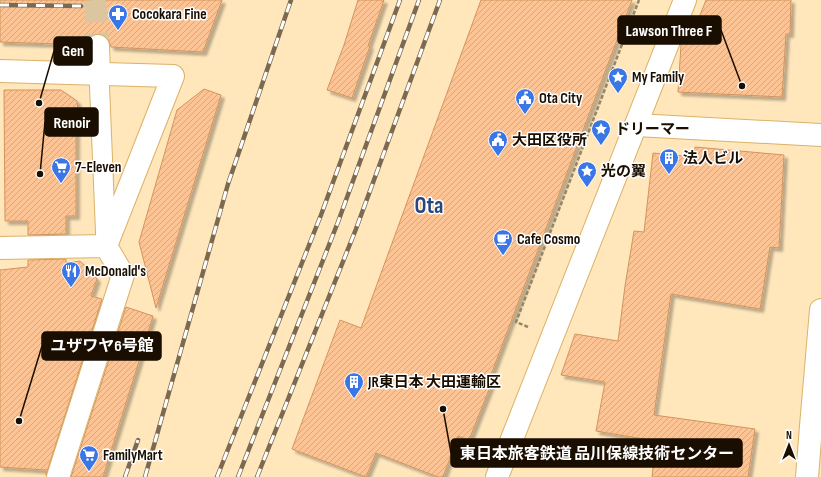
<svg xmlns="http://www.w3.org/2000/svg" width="821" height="477" font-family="'Sofia Sans Condensed','Noto Sans JP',sans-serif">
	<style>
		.building { fill: url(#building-hatch); stroke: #d2945d; filter: url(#shadow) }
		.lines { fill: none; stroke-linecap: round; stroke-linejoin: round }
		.minor-tunnel { stroke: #dcc69f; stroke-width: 22; stroke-dasharray: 22 11; stroke-linecap: butt }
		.pedestrian-casing { stroke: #dbb268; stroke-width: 21 }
		.minor-casing { stroke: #dbb268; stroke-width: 24 }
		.tertiary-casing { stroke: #dbb268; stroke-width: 24 }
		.path { stroke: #988567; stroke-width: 2.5; stroke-dasharray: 4 2; stroke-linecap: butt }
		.pedestrian { stroke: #fff; stroke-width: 19 }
		.minor { stroke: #fff; stroke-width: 22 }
		.tertiary { stroke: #fff; stroke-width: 22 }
		.rail-casing { stroke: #7b6a50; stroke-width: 4.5 }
		.rail { stroke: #fff; stroke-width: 3; stroke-dasharray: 9; stroke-linecap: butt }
		.labels { text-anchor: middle; stroke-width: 3; stroke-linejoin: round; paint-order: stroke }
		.poi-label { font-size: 15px; font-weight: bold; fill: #190e00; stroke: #fff; text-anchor: start }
		.town-label { font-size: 23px; font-weight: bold; fill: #28467d; stroke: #fff }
		.leader { fill: none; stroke: #190e00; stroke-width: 1.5 }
		.callout-dot { fill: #190e00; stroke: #fff; stroke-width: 1.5 }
		.callout { fill: #190e00; stroke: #190e00; stroke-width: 1.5 }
		.callout-label { font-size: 16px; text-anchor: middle; font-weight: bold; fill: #fff }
	</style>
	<defs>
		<pattern id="building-hatch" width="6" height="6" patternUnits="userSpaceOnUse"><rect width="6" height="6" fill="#fcc495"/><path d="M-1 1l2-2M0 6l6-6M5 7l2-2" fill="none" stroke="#d7a77f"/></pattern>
		<filter id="shadow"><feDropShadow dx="3.5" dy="3.5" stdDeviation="1" flood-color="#0004"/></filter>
	</defs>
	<rect width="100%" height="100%" fill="#ffe6bb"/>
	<!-- building -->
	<path class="building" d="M0 0H222L203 52 111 47 108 39 103 35 98 34 91 36 87 40 86 45 0 42Z
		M358 0H384L368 46H370L352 98 327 90 344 45Z
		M481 0H632L489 380 492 382 469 440 458 436 443 477H438L376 453 366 477 292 449 340 320 361 328Z
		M706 0H791L790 34H786L782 97 678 92 681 45 683 40H690Z
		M204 89 221 95 156 308 139 242 177 110Z
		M4 90H61L77 101 79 122H76V216H66V234L28 235V221H5Z
		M695 147 784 155 779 248 770 247 760 309 671 294 654 415 755 429 748 477H652L656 441 596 431 605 382 561 375 575 334 618 341 625 286 634 231 644 232 653 153 693 157Z
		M66 259V263L80 261 97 279 91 296 102 299 46 475V470L0 467V270L28 267V260Z
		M126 307 153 316 103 477H71Z"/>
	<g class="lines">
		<!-- minor-tunnel -->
		<path class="minor-tunnel" d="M95 0 98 46"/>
		<!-- pedestrian casing -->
		<g class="pedestrian-casing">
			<path id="pedestrian" d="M99 74 106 244"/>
		</g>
		<!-- minor casing -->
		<g class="minor-casing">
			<path id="minor" d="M98 46 99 74
				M0 71 173 76 106 246
				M0 248 106 246
				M58 477 123 275 106 246
				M497 477 685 0"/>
		</g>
		<!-- tertiary casing -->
		<g class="tertiary-casing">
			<path id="tertiary" d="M636 125 821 135
				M807 477 811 426 821 310"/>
		</g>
		<!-- path -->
		<path class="path" d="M528 327 516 322 639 0"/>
		<!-- pedestrian -->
		<use href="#pedestrian" class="pedestrian"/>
		<!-- minor -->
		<use href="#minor" class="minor"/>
		<!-- tertiary -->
		<use href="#tertiary" class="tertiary"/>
		<!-- rail casing -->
		<g class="rail-casing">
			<path id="rail" d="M0 5 81 6
				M125 477 138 440
				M145 477 228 184 291 0
				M217 477 321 215 400 0
				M238 477 338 222 419 0
				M257 477 356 229 440 0"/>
		</g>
		<!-- rail -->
		<use href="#rail" class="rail"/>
	</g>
	<!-- icons -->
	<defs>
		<g id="pharmacy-pin" transform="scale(1)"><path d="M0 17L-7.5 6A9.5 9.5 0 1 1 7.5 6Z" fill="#3b76e6" stroke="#fff"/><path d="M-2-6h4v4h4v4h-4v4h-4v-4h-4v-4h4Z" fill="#fff"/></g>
		<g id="sight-pin" transform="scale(1)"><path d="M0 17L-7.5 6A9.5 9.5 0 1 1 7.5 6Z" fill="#3b76e6" stroke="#fff"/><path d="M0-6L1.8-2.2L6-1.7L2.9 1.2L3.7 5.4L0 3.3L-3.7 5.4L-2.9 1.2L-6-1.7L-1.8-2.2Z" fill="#fff"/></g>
		<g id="civic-pin" transform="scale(1)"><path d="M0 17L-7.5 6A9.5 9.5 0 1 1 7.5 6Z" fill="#3b76e6" stroke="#fff"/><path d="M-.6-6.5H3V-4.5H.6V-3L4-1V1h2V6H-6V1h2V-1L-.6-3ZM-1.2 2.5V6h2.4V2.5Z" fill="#fff"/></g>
		<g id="building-pin" transform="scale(1)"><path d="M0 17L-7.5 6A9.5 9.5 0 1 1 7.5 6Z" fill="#3b76e6" stroke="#fff"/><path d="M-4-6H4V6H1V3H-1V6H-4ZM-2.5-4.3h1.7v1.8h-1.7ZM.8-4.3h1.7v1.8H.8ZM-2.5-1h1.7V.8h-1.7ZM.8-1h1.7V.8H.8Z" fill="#fff"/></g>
		<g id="supermarket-pin" transform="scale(1)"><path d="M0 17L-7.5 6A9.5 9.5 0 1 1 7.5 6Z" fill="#3b76e6" stroke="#fff"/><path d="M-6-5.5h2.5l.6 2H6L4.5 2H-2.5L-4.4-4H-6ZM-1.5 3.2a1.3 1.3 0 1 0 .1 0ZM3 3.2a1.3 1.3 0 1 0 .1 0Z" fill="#fff"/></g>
		<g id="cafe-pin" transform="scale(1)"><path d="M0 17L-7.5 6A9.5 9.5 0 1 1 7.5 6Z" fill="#3b76e6" stroke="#fff"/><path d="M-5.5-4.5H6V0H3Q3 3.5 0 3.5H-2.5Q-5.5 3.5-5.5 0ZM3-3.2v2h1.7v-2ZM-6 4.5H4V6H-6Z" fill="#fff"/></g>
		<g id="restaurant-pin" transform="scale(1)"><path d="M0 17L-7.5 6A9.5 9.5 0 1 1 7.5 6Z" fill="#3b76e6" stroke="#fff"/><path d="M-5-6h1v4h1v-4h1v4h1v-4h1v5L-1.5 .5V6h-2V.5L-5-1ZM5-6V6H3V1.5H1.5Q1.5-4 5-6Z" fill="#fff"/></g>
	</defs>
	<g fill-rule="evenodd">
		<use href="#pharmacy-pin" x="118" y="14"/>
		<use href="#sight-pin" x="618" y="77"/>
		<use href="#civic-pin" x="525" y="98"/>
		<use href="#sight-pin" x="601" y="129"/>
		<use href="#civic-pin" x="498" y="140"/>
		<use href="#building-pin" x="669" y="158"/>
		<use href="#supermarket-pin" x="61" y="167"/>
		<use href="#sight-pin" x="587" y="171"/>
		<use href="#cafe-pin" x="503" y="239"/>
		<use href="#restaurant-pin" x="71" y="271"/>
		<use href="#building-pin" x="354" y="382"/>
		<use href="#supermarket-pin" x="89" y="455"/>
	</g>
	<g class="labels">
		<!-- poi labels -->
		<g class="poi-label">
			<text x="132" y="19">Cocokara Fine</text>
			<text x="632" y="82">My Family</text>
			<text x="539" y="103">Ota City</text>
			<text x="615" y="134">ドリーマー</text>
			<text x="512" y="145">大田区役所</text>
			<text x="683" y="163">法人ビル</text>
			<text x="75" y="172">7-Eleven</text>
			<text x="601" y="176">光の翼</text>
			<text x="517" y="244">Cafe Cosmo</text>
			<text x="85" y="276">McDonald's</text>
			<text x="368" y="387">JR東日本 大田運輸区</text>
			<text x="103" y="460">FamilyMart</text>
		</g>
		<!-- town labels -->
		<g class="town-label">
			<text x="429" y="213">Ota</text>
		</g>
	</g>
	<!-- callouts -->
	<path class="leader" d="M742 86L721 30M39 103L54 51M40 174L45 122M19 421L42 346M443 409L451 453"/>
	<g class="callout-dot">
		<circle cx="742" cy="86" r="4"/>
		<circle cx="39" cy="103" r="4"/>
		<circle cx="40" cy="174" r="4"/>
		<circle cx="19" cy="421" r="4"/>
		<circle cx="443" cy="409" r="4"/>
	</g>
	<g class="callout">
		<rect x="618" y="16" width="103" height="28" rx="4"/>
		<rect x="54" y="37" width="38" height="28" rx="4"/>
		<rect x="45" y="108" width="53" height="28" rx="4"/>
		<rect x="42" y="332" width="119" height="28" rx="4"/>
		<rect x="451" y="439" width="291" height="28" rx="4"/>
	</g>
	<g class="callout-label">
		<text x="669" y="36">Lawson Three F</text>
		<text x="73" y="56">Gen</text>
		<text x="72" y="128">Renoir</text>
		<text x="102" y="351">ユザワヤ6号館</text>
		<text x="597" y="459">東日本旅客鉄道 品川保線技術センター</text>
	</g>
	<!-- north arrow -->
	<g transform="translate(789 445)" stroke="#ffffff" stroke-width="3" paint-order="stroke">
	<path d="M0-3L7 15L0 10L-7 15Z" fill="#190e00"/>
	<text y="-6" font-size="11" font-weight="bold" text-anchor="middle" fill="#190e00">N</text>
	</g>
</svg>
